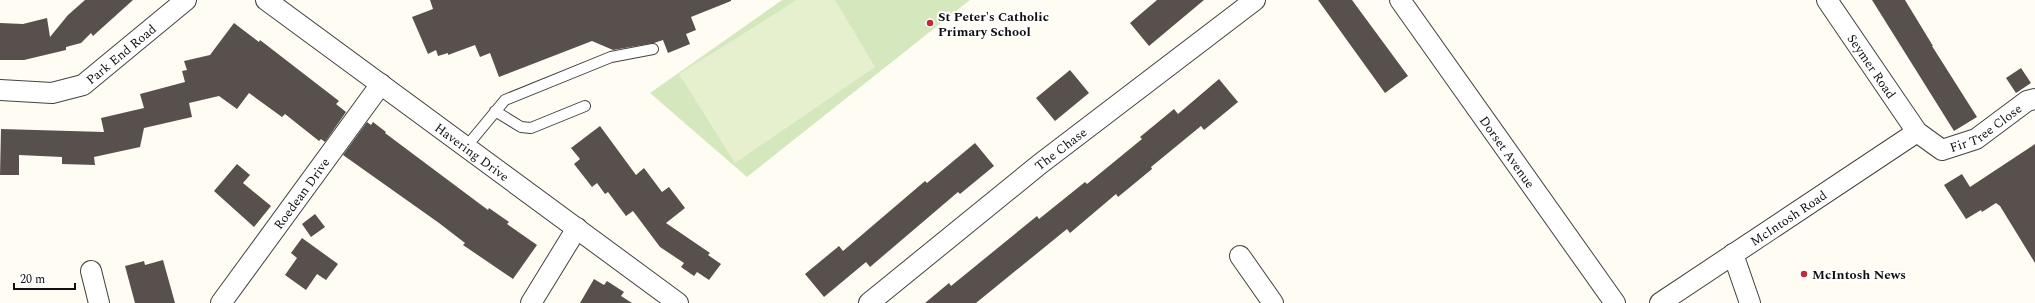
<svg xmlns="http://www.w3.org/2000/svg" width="2035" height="303" font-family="Spectral,serif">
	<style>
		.green { fill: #d5e8bd }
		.pitch { fill: #e6f0ce }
		.building { fill: #58504c }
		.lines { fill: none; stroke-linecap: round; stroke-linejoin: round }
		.service-casing { stroke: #434343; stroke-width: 12 }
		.minor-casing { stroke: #434343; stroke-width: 22 }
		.service { stroke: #fff; stroke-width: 10 }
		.minor { stroke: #fff; stroke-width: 20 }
		.poi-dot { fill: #bb2c38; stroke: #fff; stroke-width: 1.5 }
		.labels { text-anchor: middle; stroke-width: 4; stroke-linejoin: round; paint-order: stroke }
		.poi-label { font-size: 13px; font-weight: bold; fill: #101010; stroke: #fff; text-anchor: start }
		.street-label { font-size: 13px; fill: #101010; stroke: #fff }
	</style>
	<rect width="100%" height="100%" fill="#fefcf3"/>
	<!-- green -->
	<path class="green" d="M782 0H970L747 177 650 93Z"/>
	<!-- pitch -->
	<path class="pitch" d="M797 0H835L875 67 735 163 679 74Z"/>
	<!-- building -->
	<path class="building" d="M85 0H133L93 36 91 33 81 43 66 47V50L24 60H0V23L23 24 47 18 50 37 68 15Z
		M430 0H731V1L691 17 696 30 686 34 690 44 668 53 663 40 654 43 613 50 592 41 499 77 490 53 480 57 475 45 448 55V53L438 56 436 50 428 54 412 17 433 9Z
		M1157 0H1204L1149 46 1130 23Z
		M1318 0H1352L1408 76 1385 93Z
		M1872 0H1905L1933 46H1932L1977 117 1954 131Z
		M234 23 259 42 260 40 339 101 336 104 346 112 325 142 321 139 319 141 285 114 282 117 249 93 237 109 219 96 189 103 192 117 144 128 140 147 94 157 95 165 62 164V157L19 155V175H0L1 129 104 132 101 118 144 108 140 94 185 82 182 71 187 70 184 61 210 55Z
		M2021 68 2031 83 2016 93 2006 78Z
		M1070 70 1089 93 1055 121 1036 98Z
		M1219 79 1238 102 1204 130 1201 126 1151 167 1152 169 1118 197 1116 194 1070 233 1067 229 976 303H925L949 283 951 286 1037 216 1039 219 1085 182 1087 184 1142 139 1140 137 1174 109 1178 114Z
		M367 122 371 125 373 122 386 132 385 133 488 210 489 208 509 222 507 224 537 245 513 279 463 245 465 243 439 223 343 155Z
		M600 126 636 175 644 168 662 192 669 187 685 208 666 223 710 253 708 255 721 264 709 280 697 272 694 276 681 267 684 263 660 247 633 211 626 216 608 192 605 194 597 183 592 187 574 164 580 159 571 148Z
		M975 143 994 166 960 194 958 192 870 267 866 262 824 297 805 274 839 246 843 251 925 181 927 183Z
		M2035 144V263L2000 206 1996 203 1982 212 1981 210 1966 219 1944 185 1962 174 1970 187Z
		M237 164 250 175 243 183 271 206 254 227 214 191Z
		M315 214 325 227 311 237 302 224Z
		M302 238 338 264 326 280 317 274 306 290 285 275 297 258 291 253Z
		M163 260 175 303H135L125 266 144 261 145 265Z
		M594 279 604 285 607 281 624 292 621 296 632 303H580Z"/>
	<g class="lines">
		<!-- service casing -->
		<g class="service-casing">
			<path id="service" d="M495 111 521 127 531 128 585 106
				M466 147 505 100 611 57 653 49"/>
		</g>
		<!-- minor casing -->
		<g class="minor-casing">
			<g id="minor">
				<path id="s1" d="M266 0 678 303"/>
				<path id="s2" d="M1400 0 1615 303"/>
				<path id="s3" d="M1827 0 1917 132 1942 150 1976 139 2027 101 2035 99"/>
				<path id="s4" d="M0 90 52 93 83 85 186 0"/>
				<path d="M1733 254 1750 303"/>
				<path d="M1240 256 1273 303"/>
				<path d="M91 271 99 303"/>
				<path id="s5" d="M221 303 381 84"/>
				<path d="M531 303 577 228"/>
				<path id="s6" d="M869 303 1040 164 1255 0"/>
				<path id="s7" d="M1660 303 1917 132"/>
			</g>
		</g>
		<!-- service -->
		<use href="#service" class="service"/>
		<!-- minor -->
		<use href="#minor" class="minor"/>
	</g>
	<!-- markers -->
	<g class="poi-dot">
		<circle cx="930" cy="23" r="4"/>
		<circle cx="1804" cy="274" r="4"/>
	</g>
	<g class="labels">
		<!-- poi labels -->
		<g class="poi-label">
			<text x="938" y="21">St Peter's Catholic<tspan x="938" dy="15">Primary School</tspan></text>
			<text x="1812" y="279">McIntosh News</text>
		</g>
		<!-- street labels -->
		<g class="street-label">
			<text dy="5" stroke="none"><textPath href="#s4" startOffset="133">Park End Road</textPath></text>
			<text dy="5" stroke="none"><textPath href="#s3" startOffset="80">Seymer Road</textPath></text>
			<text dy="5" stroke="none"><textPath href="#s3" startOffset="240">Fir Tree Close</textPath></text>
			<text dy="5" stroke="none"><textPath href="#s6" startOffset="246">The Chase</textPath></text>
			<text dy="5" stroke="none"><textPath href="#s1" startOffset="256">Havering Drive</textPath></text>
			<text dy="5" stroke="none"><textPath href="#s2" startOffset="186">Dorset Avenue</textPath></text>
			<text dy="5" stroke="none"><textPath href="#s5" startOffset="136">Roedean Drive</textPath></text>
			<text dy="5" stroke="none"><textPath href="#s7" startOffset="154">McIntosh Road</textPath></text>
		</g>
	</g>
	<!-- scale -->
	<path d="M14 283v6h61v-6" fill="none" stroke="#101010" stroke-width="2"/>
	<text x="20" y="283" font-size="12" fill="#101010" stroke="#ffffff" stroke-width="3" paint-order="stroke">20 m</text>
</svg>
